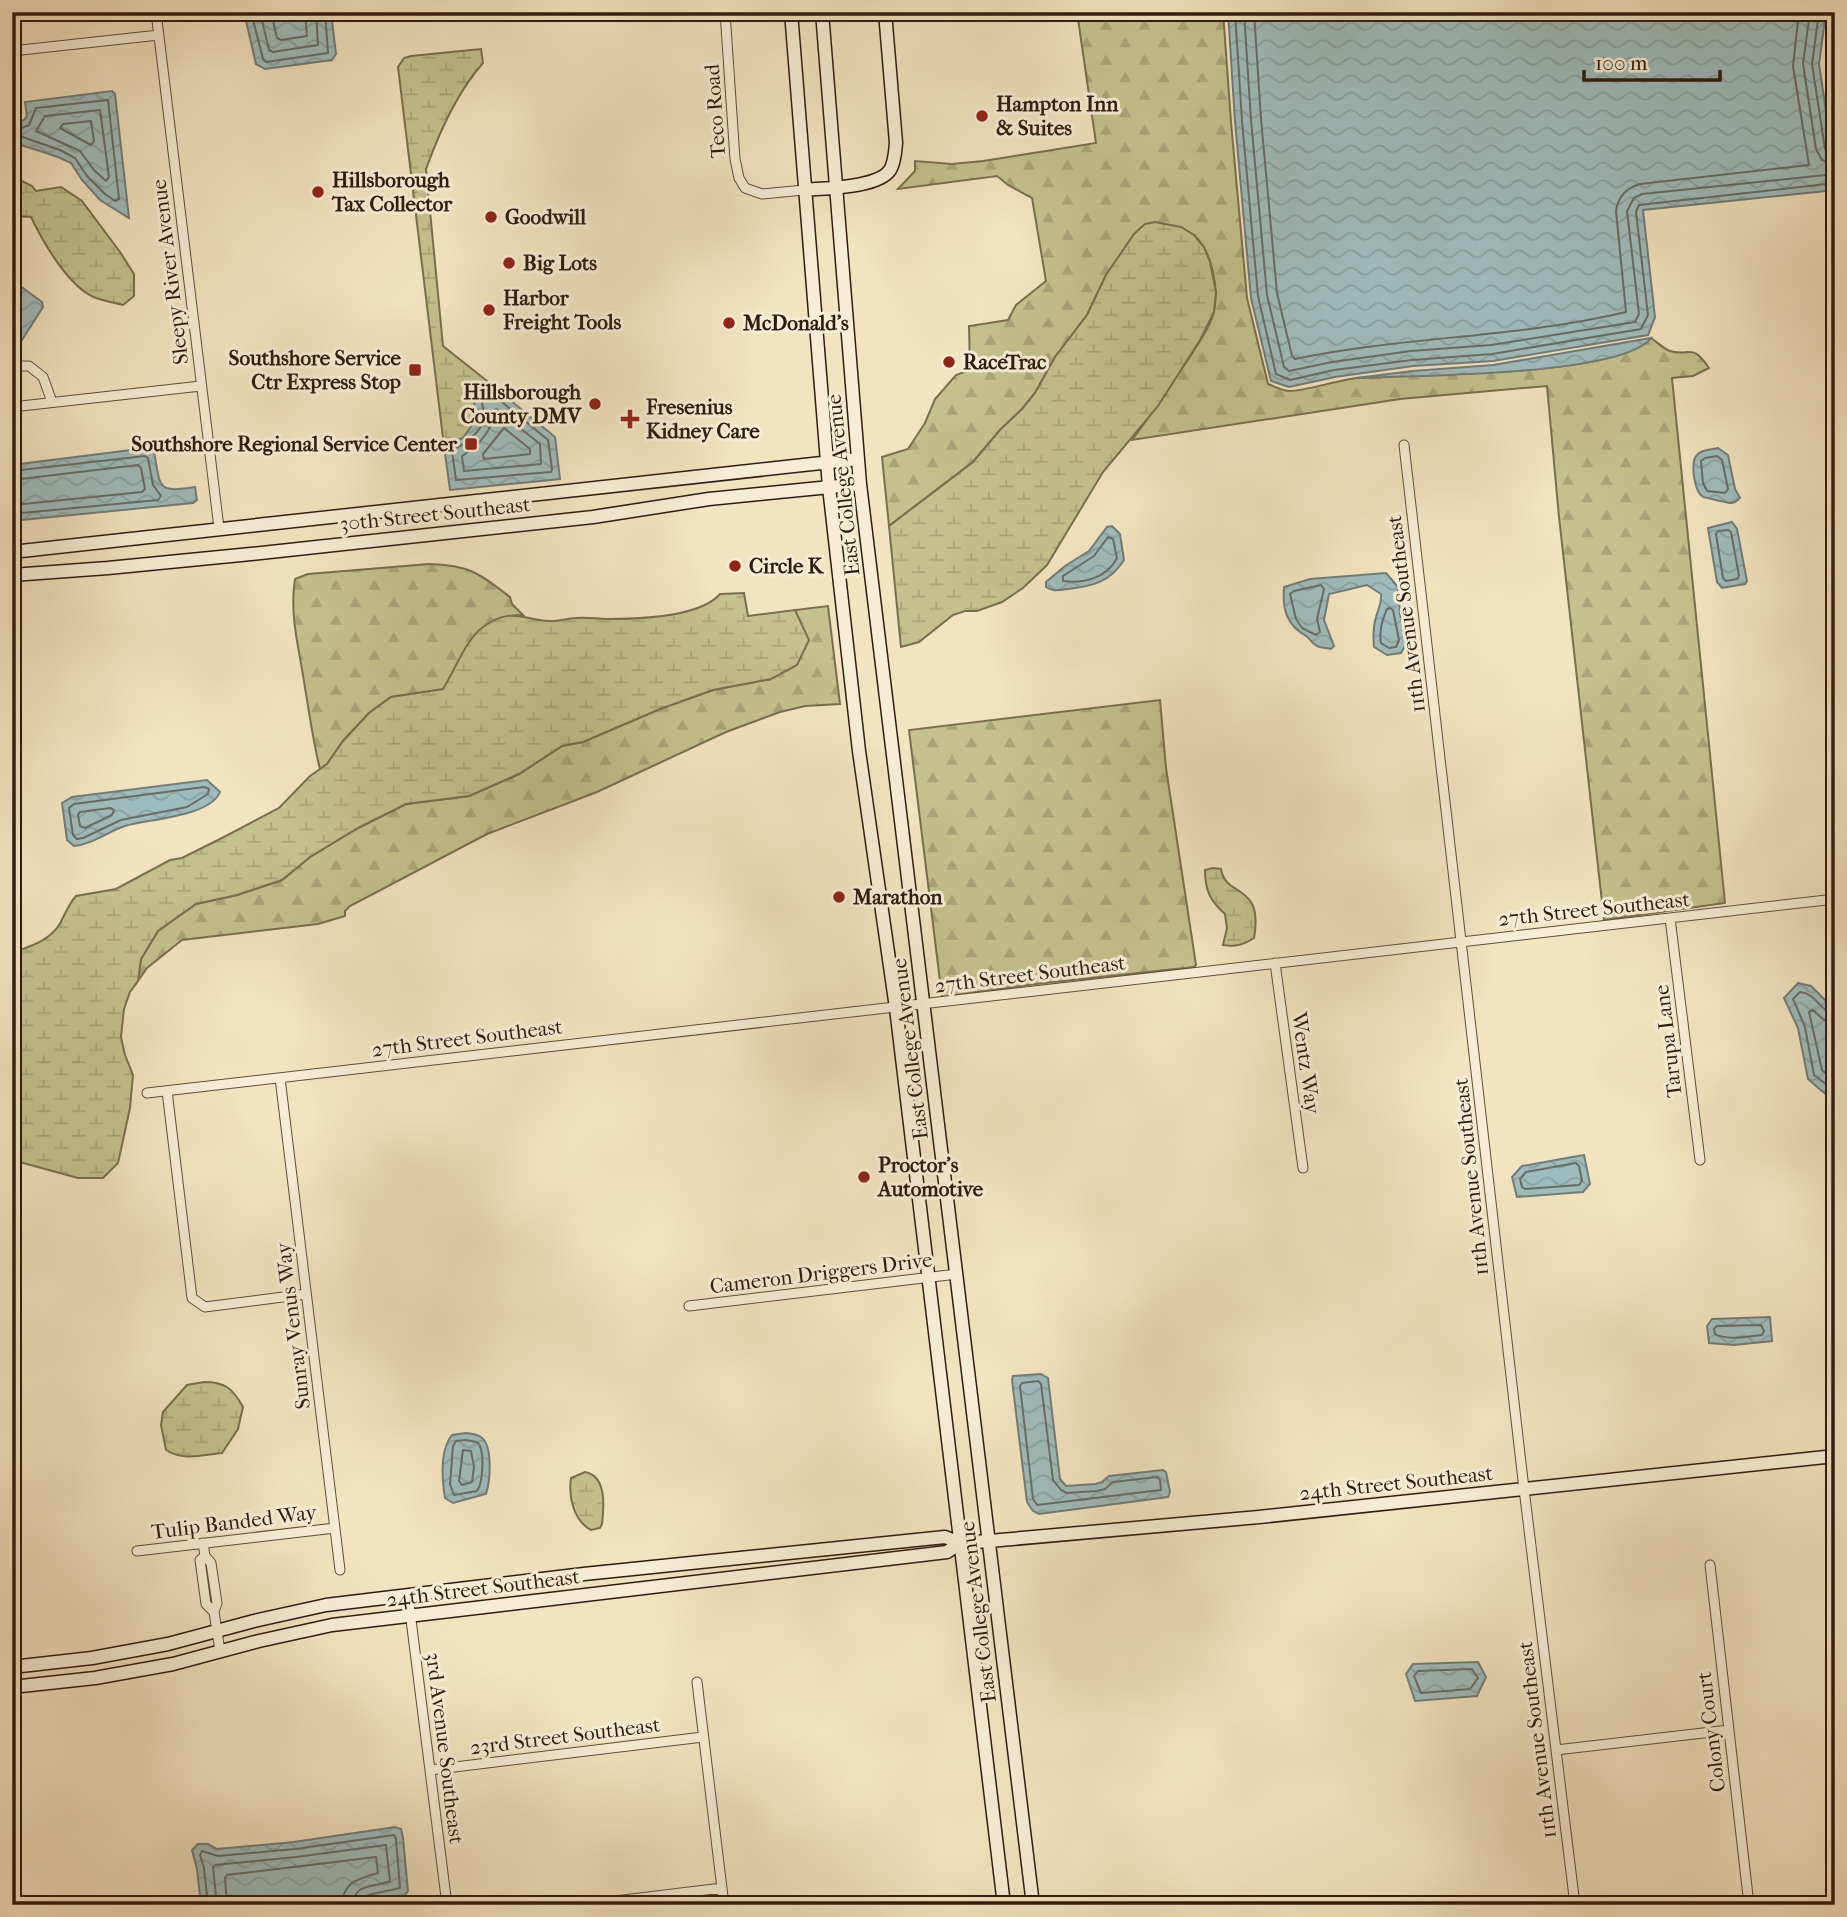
<svg xmlns="http://www.w3.org/2000/svg" width="1847" height="1917" font-family="'IM FELL French Canon',serif">
	<style>
		.forest { fill: url(#forest-firs); stroke: #7a6e4f; stroke-width: 2 }
		.wetland { fill: url(#wetland-marsh); stroke: #7a6e4f; stroke-width: 2 }
		.water { fill: url(#water-waves); stroke: #737c78; stroke-width: 2 }
		.lines { fill: none; stroke-linecap: round; stroke-linejoin: round }
		.shore { stroke: #686c66; stroke-width: 2 }
		.street-casing { stroke: #604d3d; stroke-width: 11 }
		.secondary-casing { stroke: #301b11; stroke-width: 15 }
		.street { stroke: #f7edd6; stroke-width: 9 }
		.secondary { stroke: #f7edd6; stroke-width: 12 }
		.poi-dot { fill: #8f2418; stroke: #f7edd6; stroke-width: 2.5 }
		.labels { text-anchor: middle; stroke-width: 6; stroke-linejoin: round; paint-order: stroke }
		.poi-label { font-size: 21px; font-weight: bold; fill: #301b11; stroke: #f7edd6; text-anchor: start }
		.street-label { font-size: 21px; fill: #301b11; stroke: #f7edd6 }
	</style>
	<defs>
		<pattern id="forest-firs" width="22" height="20" patternUnits="userSpaceOnUse" patternTransform="scale(1.75)"><rect width="22" height="20" fill="#c3c18d"/><path d="M5 1l3.5 6h-7zM16 11l3.5 6h-7z" fill="#a8a579"/></pattern>
		<pattern id="wetland-marsh" width="20" height="14" patternUnits="userSpaceOnUse" patternTransform="scale(1.75)"><rect width="20" height="14" fill="#c3c18d"/><path d="M1 5h8M5 5V1M11 12h8M15 12V8" fill="none" stroke="#a8a579"/></pattern>
		<pattern id="water-waves" width="16" height="10" patternUnits="userSpaceOnUse" patternTransform="scale(1.75)"><rect width="16" height="10" fill="#9fbcbc"/><path d="M0 5q4-4 8 0t8 0" fill="none" stroke="#89a1a1"/></pattern>
	</defs>
	<rect width="100%" height="100%" fill="#f2e4c0"/>
	<filter id="stains"><feTurbulence type="fractalNoise" baseFrequency=".00286" numOctaves="4"/><feColorMatrix values="0 0 0 0 .2 0 0 0 0 .09 0 0 0 0 .02 0 0 0 .5 -.17"/></filter>
	<radialGradient id="worn" r=".72"><stop offset=".6" stop-color="#630" stop-opacity="0"/><stop offset="1" stop-color="#630" stop-opacity=".3"/></radialGradient>
	<!-- forest -->
	<path class="forest" d="M1077 12H1223L1231 122 1247 298 1268 384C1274 386 1281 390 1288 391 1302 392 1338 380 1357 378 1412 374 1620 377 1651 338 1657 342 1664 349 1670 351 1690 357 1692 342 1709 368L1693 376 1672 378 1725 903 1604 920 1559 517 1547 386 1400 399 1132 440C1153 412 1172 384 1191 355 1199 342 1211 326 1214 311 1219 287 1212 252 1194 235H1134L1106 275 1087 315 1055 357 1035 393 1022 409 1000 430 973 462 889 526 882 457 908 449 925 423 935 399 956 375 970 370 969 326 1008 320 1016 305 1046 281 1032 198 1008 185 997 176 898 189 915 171V161L952 164 983 161 1096 143Z
		M429 564C469 565 479 573 510 597L512 604 523 615C474 615 465 654 443 690L391 697 369 713 343 741 327 764 320 769C313 742 310 716 305 688 300 651 289 617 295 579L308 574Z
		M828 606 840 704 805 706 780 712 726 732 597 792 487 834 350 906 345 911V916L318 924 182 940 147 968 138 981 141 959 158 931 196 904 237 895 282 880 310 857 358 828 406 804 469 796 519 774 562 746 583 742 660 709 713 690 771 679 797 616 795 610Z
		M1160 700 1166 768 1194 952 1196 965 1194 967 1036 984 942 997 909 730Z"/>
	<!-- wetland -->
	<path class="wetland" d="M481 49 483 63C457 92 439 133 426 169L443 346 492 385 474 397 478 418 463 438 444 446 398 67 404 58 411 56Z
		M12 176 32 186 36 191 61 187 82 201 120 252 134 274V296L123 305C114 303 105 301 96 298 69 288 43 242 31 217L12 216Z
		M1155 222 1181 227 1194 235 1204 247 1210 262 1216 292 1214 312 1200 340 1158 406 1103 472 1047 565 1023 588 1002 602 977 611H965L953 615 919 642 901 647 889 526 973 462 1000 430 1022 409 1035 393 1055 357 1087 315 1106 275 1134 234 1145 224Z
		M744 593 748 616 795 610 809 640 797 665 771 679 713 690 660 709 583 742 562 746 519 774 469 796 406 804 358 828 310 857 282 880 237 895 196 904 158 931 141 959 138 981 130 992 124 1009 121 1037 125 1055 133 1075 130 1108 118 1163 103 1178H78L12 1160V953C30 946 49 941 59 925 65 915 68 905 76 896L116 889 170 860 182 858 222 838 279 808 310 776 327 764 343 741 369 713 391 697 443 689C454 672 466 639 483 627 511 607 521 619 549 621 559 622 566 618 576 618 586 617 597 619 608 619 637 619 700 617 720 594Z
		M1213 868 1221 869C1225 898 1264 882 1254 938 1243 945 1236 947 1223 945L1227 928 1225 914C1210 901 1205 890 1205 870Z
		M204 1382C226 1382 233 1389 243 1407L238 1429 222 1453C202 1455 183 1461 166 1450L161 1425 163 1412 187 1385Z
		M585 1472C607 1476 604 1507 602 1524L600 1528 591 1530C574 1521 568 1497 571 1478Z"/>
	<!-- water -->
	<path class="water" d="M244 12H331L336 54 332 60 265 69 256 64Z
		M1228 12H1826L1819 64 1835 171V190L1643 210 1655 317 1648 335 1493 361 1413 366 1335 377 1289 387 1271 381 1251 298 1235 121Z
		M112 91 115 94 129 218 100 200 82 180 71 163 58 157 12 142V123L24 120 27 116 25 102Z
		M12 280 42 302 43 307 20 343 12 344Z
		M1651 338C1622 376 1409 376 1356 378L1413 371 1493 365Z
		M492 385 555 437 560 479 450 490 444 446 463 438 477 418 473 397Z
		M147 448 154 452C161 488 156 493 195 487L197 500 193 503 22 520H17L12 514V465Z
		M1718 448 1728 455 1735 489 1740 498C1736 501 1736 503 1730 503 1728 503 1704 497 1703 497 1694 491 1690 462 1697 455 1702 449 1712 450 1718 448Z
		M1732 522 1737 529 1747 581 1745 584 1722 588 1717 582 1708 528Z
		M1112 526 1120 534 1124 560C1110 582 1093 586 1068 589 1059 590 1053 592 1046 587V582L1065 566 1089 551 1107 527Z
		M1386 573 1398 587 1400 614 1407 642 1401 653 1387 655 1374 647C1373 637 1373 627 1376 617 1378 609 1382 604 1381 594L1367 585 1329 594 1324 620 1334 646 1331 649C1327 648 1323 648 1320 647 1313 646 1312 640 1306 636 1287 625 1282 610 1284 587L1310 579Z
		M207 780 220 792C210 817 147 819 125 826 107 832 93 844 74 846L67 840 62 803 72 797Z
		M1798 983 1811 986 1835 1010V1098H1830L1808 1079 1798 1028 1784 998Z
		M1584 1155 1590 1184 1583 1192 1517 1197 1512 1177 1522 1166Z
		M1770 1317 1772 1341 1734 1345 1709 1343 1707 1326 1712 1319Z
		M1041 1374 1048 1378 1060 1479 1066 1486 1096 1484 1102 1482 1109 1476 1163 1470 1166 1472 1170 1492 1168 1497 1039 1514 1033 1511 1027 1502 1012 1380 1013 1376Z
		M466 1433C471 1434 478 1434 482 1438 493 1447 490 1482 486 1494L453 1503 445 1498C442 1479 440 1450 452 1435Z
		M1478 1662 1486 1677 1477 1696 1415 1701 1406 1674 1413 1664Z
		M395 1827 401 1829 403 1838 408 1891 405 1895 340 1905H201L197 1869 192 1850 198 1844H208L217 1849 294 1842Z"/>
	<g class="lines">
		<!-- shore -->
		<path class="shore" d="M251 12 263 59 266 62 328 53 325 12
			M260 12 269 50 273 52 318 45 316 12
			M271 12 277 38 281 40 307 36 305 12
			M1235 12 1242 121 1258 296 1276 374 1290 380 1334 370 1412 360 1492 354 1641 329 1648 315 1636 212 1639 205 1835 183
			M1244 12 1251 120 1267 295 1284 367 1289 371 1332 362 1411 351 1491 345 1635 322 1639 314 1627 211 1634 198 1642 194 1835 174
			M1254 12 1261 119 1277 293 1292 356 1295 359C1405 336 1518 338 1626 312L1616 211C1618 197 1626 188 1640 184L1809 165 1793 66 1799 12
			M1810 12 1803 64 1816 149 1822 160 1835 164
			M1819 12 1812 64 1825 149 1829 154 1835 155
			M100 110 109 177 106 181 94 170 80 151 36 131 45 116Z
			M91 121 94 141 91 145 60 128 63 124Z
			M12 130 14 131 29 125 36 108 108 100 119 199 115 201 105 194 87 176 75 158 60 150 14 134 12 136
			M492 394 548 440 552 469 551 472 456 480 452 451C463 444 482 433 484 418 485 413 482 406 482 401Z
			M496 409 540 444 541 464 464 471 462 456C477 447 494 430 493 411Z
			M504 428 530 449V454L484 459 483 454Z
			M1717 456 1722 460 1728 489 1725 493 1707 491 1703 483 1701 461 1705 458Z
			M12 471 145 456 148 458 153 485 161 496 158 500 22 513 12 511
			M12 480 138 465 141 468 145 489 142 492 23 504 12 502
			M1728 530 1731 532 1739 576 1737 579 1726 581 1723 578 1716 534 1718 531Z
			M1108 537 1113 539 1117 558C1107 578 1083 584 1063 581V576L1094 556Z
			M1321 585 1324 589 1317 619 1320 632 1316 635 1302 628 1296 619 1290 594 1294 591Z
			M1390 608 1393 610 1399 640 1396 647 1389 648 1381 643C1379 632 1382 620 1387 609Z
			M204 787 209 789 208 794 187 807 121 820 83 838 77 839 73 835 69 808 74 804Z
			M110 808 114 810 112 815 85 828 80 826 78 815 80 812Z
			M1835 1014C1820 1012 1816 993 1800 992L1793 999 1805 1027 1814 1075 1835 1091
			M1835 1023 1824 1020 1813 1010 1809 1012 1822 1070 1835 1081
			M1576 1163 1579 1166 1582 1181 1579 1185 1525 1189 1522 1187 1520 1179 1526 1172Z
			M1761 1325 1764 1331 1762 1335C1747 1336 1727 1341 1715 1334L1714 1329 1717 1326Z
			M1038 1381 1041 1384 1053 1480 1061 1490 1067 1493 1097 1491 1105 1489 1113 1482 1157 1477 1160 1480 1161 1490 1037 1505 1033 1499 1020 1386 1022 1383Z
			M466 1440C469 1441 475 1441 478 1443 485 1451 483 1483 477 1491L454 1495 450 1484 453 1446 456 1441Z
			M463 1450 471 1451 474 1467 472 1482 462 1485 459 1481Z
			M1472 1669 1478 1678 1470 1689 1421 1693 1414 1676 1418 1671Z
			M208 1905 204 1868 200 1855 202 1851 218 1856 295 1849 394 1835 396 1839 400 1888 368 1895 362 1899 361 1905
			M217 1905 213 1868 215 1865 296 1857 386 1845 390 1881C375 1888 354 1882 353 1905
			M227 1905 225 1878 227 1875 376 1857 378 1873C359 1879 343 1881 342 1905"/>
		<!-- street casing -->
		<g class="street-casing">
			<path id="street" d="M156 12 219 528
				M725 12 735 159 739 178 745 188 762 194 804 190
				M12 51 159 35
				M12 366H29L43 377 52 402
				M12 404 21 406 201 386
				M1404 445 1524 1489 1575 1905
				M1670 918 1700 1160
				M1275 963 1303 1168
				M280 1078 340 1570
				M167 1091 192 1298 205 1307 306 1294
				M147 1093 1835 899
				M689 1306 957 1274
				M203 1543 205 1556 211 1563 217 1603 214 1612 220 1651
				M137 1551 335 1528
				M205 1556 200 1560 206 1604 214 1612
				M1710 1565 1748 1896
				M408 1596 447 1905
				M697 1682 724 1905
				M1556 1750 1729 1730
				M430 1770 703 1737
				M582 1905 722 1888"/>
		</g>
		<!-- secondary casing -->
		<g class="secondary-casing">
			<path id="secondary" d="M791 12 829 487 859 751 896 1008 1004 1905
				M822 12 860 484 1033 1905
				M804 190C824 188 878 188 890 170 895 162 895 152 896 143L885 12
				M12 552 858 459
				M12 575 108 568 251 554 593 517 709 499 860 484
				M12 1667 92 1658 168 1644 254 1621 326 1605 584 1574 945 1537 960 1543 989 1541 1259 1517 1835 1456
				M12 1687 95 1678 173 1664 259 1641 332 1625 947 1552 960 1543"/>
		</g>
		<!-- street -->
		<use href="#street" class="street"/>
		<!-- secondary -->
		<use href="#secondary" class="secondary"/>
	</g>
	<!-- markers -->
	<g class="poi-dot">
		<circle cx="982" cy="116" r="7"/>
		<circle cx="318" cy="192" r="7"/>
		<circle cx="491" cy="217" r="7"/>
		<circle cx="509" cy="263" r="7"/>
		<circle cx="489" cy="310" r="7"/>
		<circle cx="729" cy="323" r="7"/>
		<circle cx="949" cy="362" r="7"/>
		<rect x="408" y="363" width="14" height="14" rx="3.5"/>
		<circle cx="595" cy="404" r="7"/>
		<path d="M626.5 408.5h7v7h7v7h-7v7h-7v-7h-7v-7h7z"/>
		<rect x="464" y="437" width="14" height="14" rx="3.5"/>
		<circle cx="735" cy="566" r="7"/>
		<circle cx="839" cy="897" r="7"/>
		<circle cx="864" cy="1177" r="7"/>
	</g>
	<g class="labels">
		<!-- poi labels -->
		<g class="poi-label">
			<text x="996" y="111">Hampton Inn<tspan x="996" dy="24">&amp; Suites</tspan></text>
			<text x="332" y="187">Hillsborough<tspan x="332" dy="24">Tax Collector</tspan></text>
			<text x="505" y="224">Goodwill</text>
			<text x="523" y="270">Big Lots</text>
			<text x="503" y="305">Harbor<tspan x="503" dy="24">Freight Tools</tspan></text>
			<text x="743" y="330">McDonald's</text>
			<text x="401" y="365" text-anchor="end">Southshore Service<tspan x="401" dy="24">Ctr Express Stop</tspan></text>
			<text x="963" y="369">RaceTrac</text>
			<text x="581" y="399" text-anchor="end">Hillsborough<tspan x="581" dy="24">County DMV</tspan></text>
			<text x="646" y="414">Fresenius<tspan x="646" dy="24">Kidney Care</tspan></text>
			<text x="457" y="451" text-anchor="end">Southshore Regional Service Center</text>
			<text x="749" y="573">Circle K</text>
			<text x="853" y="904">Marathon</text>
			<text x="878" y="1172">Proctor's<tspan x="878" dy="24">Automotive</tspan></text>
		</g>
		<!-- street labels -->
		<g class="street-label">
			<text transform="translate(715 111) rotate(-94)" y="7">Teco Road</text>
			<text transform="translate(170 272) rotate(-97)" y="7">Sleepy River Avenue</text>
			<text transform="translate(843 485) rotate(-96)" y="7">East College Avenue</text>
			<text transform="translate(435 514) rotate(-6)" y="7">30th Street Southeast</text>
			<text transform="translate(1406 614) rotate(-97)" y="7">11th Avenue Southeast</text>
			<text transform="translate(1594 909) rotate(-6)" y="7">27th Street Southeast</text>
			<text transform="translate(1030 974) rotate(-7)" y="7">27th Street Southeast</text>
			<text transform="translate(467 1038) rotate(-7)" y="7">27th Street Southeast</text>
			<text transform="translate(1668 1041) rotate(-97)" y="7">Tarupa Lane</text>
			<text transform="translate(910 1049) rotate(-97)" y="7">East College Avenue</text>
			<text transform="translate(1306 1063) rotate(82)" y="7">Wentz Way</text>
			<text transform="translate(1471 1177) rotate(-96)" y="7">11th Avenue Southeast</text>
			<text transform="translate(821 1273) rotate(-7)" y="7">Cameron Driggers Drive</text>
			<text transform="translate(293 1326) rotate(-97)" y="7">Sunray Venus Way</text>
			<text transform="translate(1396 1483) rotate(-6)" y="7">24th Street Southeast</text>
			<text transform="translate(234 1522) rotate(-7)" y="7">Tulip Banded Way</text>
			<text transform="translate(483 1588) rotate(-7)" y="7">24th Street Southeast</text>
			<text transform="translate(978 1612) rotate(-97)" y="7">East College Avenue</text>
			<text transform="translate(1711 1732) rotate(-97)" y="7">Colony Court</text>
			<text transform="translate(565 1736) rotate(-7)" y="7">23rd Street Southeast</text>
			<text transform="translate(1537 1740) rotate(-97)" y="7">11th Avenue Southeast</text>
			<text transform="translate(445 1748) rotate(83)" y="7">3rd Avenue Southeast</text>
		</g>
	</g>
	<!-- margin -->
	<rect width="1847" height="1917" fill="none" stroke="#f2e4c0" stroke-width="42"/>
	<rect x="14" y="14" width="1819" height="1889" fill="none" stroke="#301b11" stroke-width="3.5"/>
	<rect x="21" y="21" width="1805" height="1875" fill="none" stroke="#301b11" stroke-width="2"/>
	<!-- scale -->
	<path d="M1584 70v10h136v-10" fill="none" stroke="#301b11" stroke-width="3.5"/>
	<text x="1595" y="70" font-size="21" fill="#301b11" stroke="#f7edd6" stroke-width="5" paint-order="stroke">100 m</text>
	<rect width="100%" height="100%" filter="url(#stains)"/>
	<rect width="100%" height="100%" fill="url(#worn)"/>
</svg>
